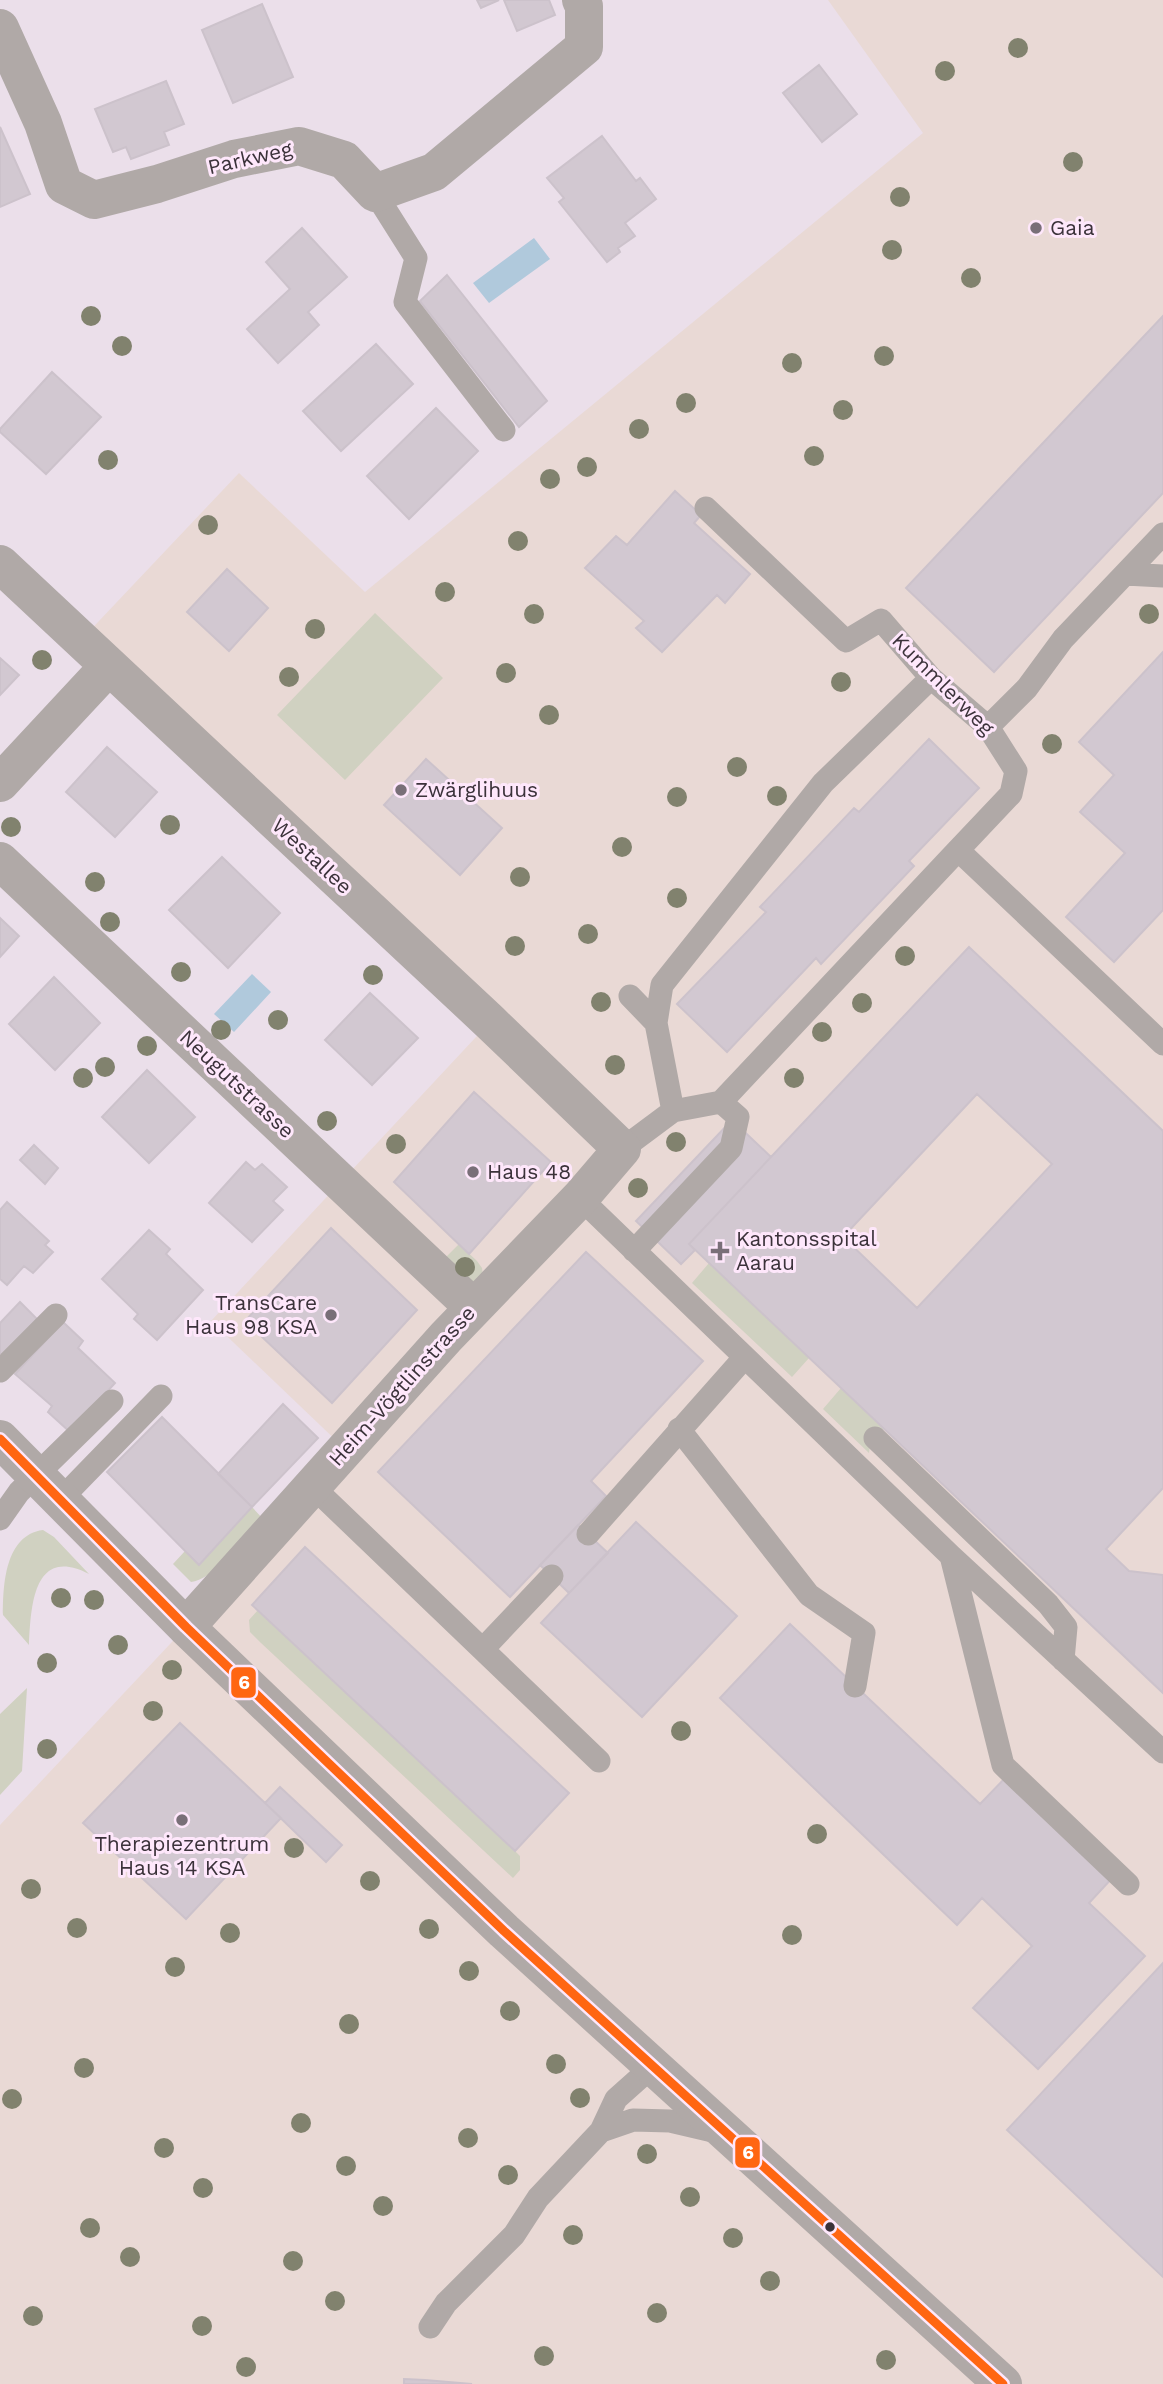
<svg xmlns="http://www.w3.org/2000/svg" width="1163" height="2384" font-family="'Work Sans',sans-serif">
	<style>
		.medical { fill: #e9d9d5 }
		.green { fill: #d0d1c1 }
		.water { fill: #b0c9dc }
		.building { fill: #d2c8d1; stroke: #ccc2cb; stroke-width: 2; fill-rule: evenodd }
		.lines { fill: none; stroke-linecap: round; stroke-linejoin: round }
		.lane { stroke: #b0a9a7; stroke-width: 23 }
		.street { stroke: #b0a9a7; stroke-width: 38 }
		.bus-1-casing { stroke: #fee7fb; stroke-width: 14 }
		.bus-1 { stroke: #ff6612; stroke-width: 9 }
		.tree { fill: #81826e }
		.poi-dot { fill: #796f78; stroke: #fee7fb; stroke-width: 2.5 }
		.bus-dot { fill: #3b323a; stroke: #fee7fb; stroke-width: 2.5 }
		.labels { text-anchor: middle; stroke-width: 6; stroke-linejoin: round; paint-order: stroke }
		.street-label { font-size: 21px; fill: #3b323a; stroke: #fee7fb }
		.poi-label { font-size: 21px; fill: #3b323a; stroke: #fee7fb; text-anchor: start }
		.line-badge { stroke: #fee7fb; stroke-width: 2.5 }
		.badge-label { font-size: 19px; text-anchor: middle; font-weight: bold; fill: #fff }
	</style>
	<rect width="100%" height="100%" fill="#ebdfea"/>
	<!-- medical -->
	<path class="medical" d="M828 0H1163V2384H0V1825L186 1627 344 1448 211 1321 490 1022 81 640 239 473 365 592 923 133Z"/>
	<!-- green -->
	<path class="green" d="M375 613 443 678 345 780 277 715Z
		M459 1244 477 1261 482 1268 483 1276 472 1283 445 1258Z
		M709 1263 809 1358 792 1377 692 1283Z
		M841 1388 884 1429 870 1445 869 1453 823 1409Z
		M252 1507 263 1519C247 1536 215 1580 191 1582L173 1564 185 1551 199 1565Z
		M43 1530 54 1537 89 1574C33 1545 31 1607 29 1645L3 1615C3 1585 5 1535 43 1530Z
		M258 1610 515 1851 520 1856V1870L513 1878 261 1643 250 1632 249 1620Z
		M27 1688 22 1771 0 1795V1714Z"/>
	<!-- water -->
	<path class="water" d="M534 238 550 259 489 303 473 283Z
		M252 974 271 992 234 1032 214 1014Z"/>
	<!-- building -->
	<path class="building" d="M477 0H499L481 8Z
		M504 0H549L555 15 517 31Z
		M262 4 293 77 233 103 202 30Z
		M819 65 857 114 822 142 783 93Z
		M166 81 184 124 164 132 169 145 131 159 126 147 113 152 95 109Z
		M0 127 30 194 0 207Z
		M602 136 636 181 640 178 656 199 625 223 635 236 618 248 620 252 607 262 559 202 564 198 547 178Z
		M302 228 347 277 308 312 319 325 278 363 247 329 290 289 266 262Z
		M447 275 547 401 519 427 420 301Z
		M1163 316V493L994 672 906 588Z
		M376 344 413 384 341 451 303 411Z
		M52 372 101 417 46 474 0 432V429Z
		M436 408 478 451 409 519 367 476Z
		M675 491 701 515 694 523 750 574 725 603 717 595 662 652 636 628 644 621 585 568 616 536 627 545Z
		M227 569 268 608 229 651 187 612Z
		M1163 652V910L1114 962 1066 917 1125 853 1080 812 1114 775 1079 742Z
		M0 658 19 675 0 695Z
		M929 739 979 788 909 861 914 866 821 964 816 958 727 1052 677 1004 766 912 760 907 854 808 859 812Z
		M107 747 157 792 115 837 66 792Z
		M426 759 502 828 460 875 384 805Z
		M222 857 280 913 228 968 169 910Z
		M0 918 19 936 0 957Z
		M969 947 1163 1131V1488L1106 1549 1129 1571 1163 1575V1693L689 1244ZM977 1094 1052 1164 917 1308 843 1237Z
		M54 977 100 1023 55 1070 9 1024Z
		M370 993 418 1038 372 1085 325 1040Z
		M147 1070 195 1117 149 1163 102 1117Z
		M474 1092 551 1162 469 1254 394 1182Z
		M732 1120 771 1157 689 1244 695 1250 681 1264 636 1221Z
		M34 1145 58 1168 45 1184 20 1160Z
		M246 1162 255 1170 262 1164 287 1187 273 1201 283 1210 252 1242 209 1203Z
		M7 1202 49 1241 45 1245 53 1252 33 1273 24 1266 7 1285 0 1279V1210Z
		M331 1228 417 1310 332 1403 245 1321Z
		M149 1230 170 1249 166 1254 203 1290 157 1340 134 1319 138 1314 102 1279Z
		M586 1252 703 1361 591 1481 606 1496 510 1597 378 1472Z
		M20 1302 37 1319 3 1355 0 1353V1323Z
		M63 1322 83 1341 78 1348 115 1383 70 1432 48 1412 52 1406 15 1374Z
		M283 1404 318 1438 252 1507 218 1474Z
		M162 1417 252 1507 199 1565 107 1472Z
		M636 1522 737 1616 642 1717 541 1623Z
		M578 1525 608 1553 569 1593 540 1565Z
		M305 1547 569 1793 515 1851 252 1605Z
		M790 1624 980 1804 1008 1775 1114 1876 1089 1903 1145 1956 1038 2069 973 2008 1032 1946 982 1898 957 1925 720 1698Z
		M180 1723 281 1818 186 1919 83 1823Z
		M280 1787 342 1845 326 1862 265 1803Z
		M1163 1963V2277L1007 2130Z
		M404 2379 425 2380 472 2384H404Z"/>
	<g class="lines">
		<!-- lane -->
		<path class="lane" d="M375 193 416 258 405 302 504 430
			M706 508 846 641 881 620 931 678 988 727 1016 771 1011 794 958 850
			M1125 574 1163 576
			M988 727 1027 688 1063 639 1163 534
			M630 996 656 1023
			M673 1111 656 1023 662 985 823 783 931 678
			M622 1149 673 1111 721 1102 958 850 1163 1044
			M580 1198 951 1556 1163 1752
			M634 1251 731 1148 738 1117 721 1102
			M0 1371 56 1315
			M679 1429 809 1595 864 1633 855 1686
			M875 1438 1048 1604 1066 1627 1063 1660
			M312 1486 599 1761
			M60 1500 161 1396
			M0 1519 19 1492 112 1401
			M588 1534 744 1358
			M951 1556 1003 1765 1128 1884
			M483 1649 552 1576
			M601 2131 633 2120 670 2121 717 2132
			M430 2327 446 2303 514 2235 538 2198 601 2131 616 2099 653 2066"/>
		<!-- street -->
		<path class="street" d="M0 28 43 123 64 185 94 200 157 184 234 159 299 146 344 160 375 193 434 172 584 47V6L581 0
			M0 564 490 1022 622 1149 580 1198 446 1337 186 1627
			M0 783 109 666
			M0 861 473 1307
			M0 1439 186 1627 504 1931 1003 2384"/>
		<!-- bus-1 casing -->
		<g class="bus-1-casing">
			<path id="bus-1" d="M0 1439 186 1627 504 1931 1003 2384"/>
		</g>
		<!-- bus-1 -->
		<use href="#bus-1" class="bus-1"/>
	</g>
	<!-- trees -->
	<g class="tree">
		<circle cx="1018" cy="48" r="10"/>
		<circle cx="945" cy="71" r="10"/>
		<circle cx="1073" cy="162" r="10"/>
		<circle cx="900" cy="197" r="10"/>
		<circle cx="892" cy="250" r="10"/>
		<circle cx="971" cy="278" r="10"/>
		<circle cx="91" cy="316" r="10"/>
		<circle cx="122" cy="346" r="10"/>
		<circle cx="884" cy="356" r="10"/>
		<circle cx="792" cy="363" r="10"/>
		<circle cx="686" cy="403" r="10"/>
		<circle cx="843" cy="410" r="10"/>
		<circle cx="639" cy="429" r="10"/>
		<circle cx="814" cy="456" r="10"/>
		<circle cx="108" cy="460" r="10"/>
		<circle cx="587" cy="467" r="10"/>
		<circle cx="550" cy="479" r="10"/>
		<circle cx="208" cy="525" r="10"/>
		<circle cx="518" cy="541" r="10"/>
		<circle cx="445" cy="592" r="10"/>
		<circle cx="534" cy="614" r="10"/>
		<circle cx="1149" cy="614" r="10"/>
		<circle cx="315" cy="629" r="10"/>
		<circle cx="42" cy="660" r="10"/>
		<circle cx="506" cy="673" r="10"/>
		<circle cx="289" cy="677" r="10"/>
		<circle cx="841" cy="682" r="10"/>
		<circle cx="549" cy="715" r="10"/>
		<circle cx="1052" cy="744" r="10"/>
		<circle cx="737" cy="767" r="10"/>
		<circle cx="777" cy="796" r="10"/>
		<circle cx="677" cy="797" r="10"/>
		<circle cx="170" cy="825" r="10"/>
		<circle cx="11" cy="827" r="10"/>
		<circle cx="622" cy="847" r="10"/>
		<circle cx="520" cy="877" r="10"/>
		<circle cx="95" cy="882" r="10"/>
		<circle cx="677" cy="898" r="10"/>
		<circle cx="110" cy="922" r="10"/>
		<circle cx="588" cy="934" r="10"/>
		<circle cx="515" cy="946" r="10"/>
		<circle cx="905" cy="956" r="10"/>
		<circle cx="181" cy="972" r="10"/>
		<circle cx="373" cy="975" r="10"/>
		<circle cx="601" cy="1002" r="10"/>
		<circle cx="862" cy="1003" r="10"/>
		<circle cx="278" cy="1020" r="10"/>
		<circle cx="221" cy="1030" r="10"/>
		<circle cx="822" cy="1032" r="10"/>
		<circle cx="147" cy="1046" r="10"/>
		<circle cx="615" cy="1065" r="10"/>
		<circle cx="105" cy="1067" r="10"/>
		<circle cx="83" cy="1078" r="10"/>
		<circle cx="794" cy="1078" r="10"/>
		<circle cx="327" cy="1121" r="10"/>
		<circle cx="676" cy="1142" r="10"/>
		<circle cx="396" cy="1144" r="10"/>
		<circle cx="638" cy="1188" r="10"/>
		<circle cx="465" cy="1267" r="10"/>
		<circle cx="61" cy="1598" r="10"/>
		<circle cx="94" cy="1600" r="10"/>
		<circle cx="118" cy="1645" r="10"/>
		<circle cx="47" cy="1663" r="10"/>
		<circle cx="172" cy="1670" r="10"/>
		<circle cx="153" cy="1711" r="10"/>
		<circle cx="681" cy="1731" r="10"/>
		<circle cx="47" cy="1749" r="10"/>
		<circle cx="817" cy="1834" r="10"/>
		<circle cx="294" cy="1848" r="10"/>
		<circle cx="370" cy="1881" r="10"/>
		<circle cx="31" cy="1889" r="10"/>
		<circle cx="77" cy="1928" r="10"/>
		<circle cx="429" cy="1929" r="10"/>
		<circle cx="230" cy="1933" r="10"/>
		<circle cx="792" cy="1935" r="10"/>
		<circle cx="175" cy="1967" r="10"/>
		<circle cx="469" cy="1971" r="10"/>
		<circle cx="510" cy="2011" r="10"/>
		<circle cx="349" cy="2024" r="10"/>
		<circle cx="556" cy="2064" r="10"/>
		<circle cx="84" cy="2068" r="10"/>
		<circle cx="580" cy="2098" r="10"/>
		<circle cx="12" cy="2099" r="10"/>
		<circle cx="301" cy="2123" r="10"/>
		<circle cx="468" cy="2138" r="10"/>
		<circle cx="164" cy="2148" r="10"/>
		<circle cx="647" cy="2154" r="10"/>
		<circle cx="346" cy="2166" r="10"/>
		<circle cx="508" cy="2175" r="10"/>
		<circle cx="203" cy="2188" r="10"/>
		<circle cx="690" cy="2197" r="10"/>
		<circle cx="383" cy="2206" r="10"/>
		<circle cx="90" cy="2228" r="10"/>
		<circle cx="573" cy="2235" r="10"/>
		<circle cx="733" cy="2238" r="10"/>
		<circle cx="130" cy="2257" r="10"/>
		<circle cx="293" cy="2261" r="10"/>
		<circle cx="770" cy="2281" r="10"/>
		<circle cx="335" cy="2301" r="10"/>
		<circle cx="657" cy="2313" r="10"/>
		<circle cx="33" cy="2316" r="10"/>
		<circle cx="202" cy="2326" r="10"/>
		<circle cx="544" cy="2356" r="10"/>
		<circle cx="886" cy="2360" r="10"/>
		<circle cx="246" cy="2367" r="10"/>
	</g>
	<!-- markers -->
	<g class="poi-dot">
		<circle cx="1036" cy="228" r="7"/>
		<circle cx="401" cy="790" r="7"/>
		<circle cx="473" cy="1172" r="7"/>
		<path d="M716.5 1240.5h7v7h7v7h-7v7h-7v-7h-7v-7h7z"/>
		<circle cx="331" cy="1315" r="7"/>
		<circle cx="182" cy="1820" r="7"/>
	</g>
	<circle class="bus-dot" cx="830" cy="2227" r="6"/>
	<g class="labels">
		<!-- street labels -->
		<g class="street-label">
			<text transform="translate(250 158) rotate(-13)" y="7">Parkweg</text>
			<text transform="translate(943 684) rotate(45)" y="7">Kummlerweg</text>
			<text transform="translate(312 856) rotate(43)" y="7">Westallee</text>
			<text transform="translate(237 1084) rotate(43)" y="7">Neugutstrasse</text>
			<text transform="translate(402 1386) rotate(-48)" y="7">Heim-Vögtlinstrasse</text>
		</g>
		<!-- poi labels -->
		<g class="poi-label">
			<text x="1050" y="235">Gaia</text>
			<text x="415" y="797">Zwärglihuus</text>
			<text x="487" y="1179">Haus 48</text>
			<text x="736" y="1246">Kantonsspital<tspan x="736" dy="24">Aarau</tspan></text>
			<text x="317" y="1310" text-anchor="end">TransCare<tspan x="317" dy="24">Haus 98 KSA</tspan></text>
			<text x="182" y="1851" text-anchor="middle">Therapiezentrum<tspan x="182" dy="24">Haus 14 KSA</tspan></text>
		</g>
	</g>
	<g class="line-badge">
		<rect x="230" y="1666" width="27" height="33" rx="7" fill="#ff6612"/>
		<rect x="734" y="2136" width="27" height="33" rx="7" fill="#ff6612"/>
	</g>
	<g class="badge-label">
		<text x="244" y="1689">6</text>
		<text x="748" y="2159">6</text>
	</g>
</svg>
